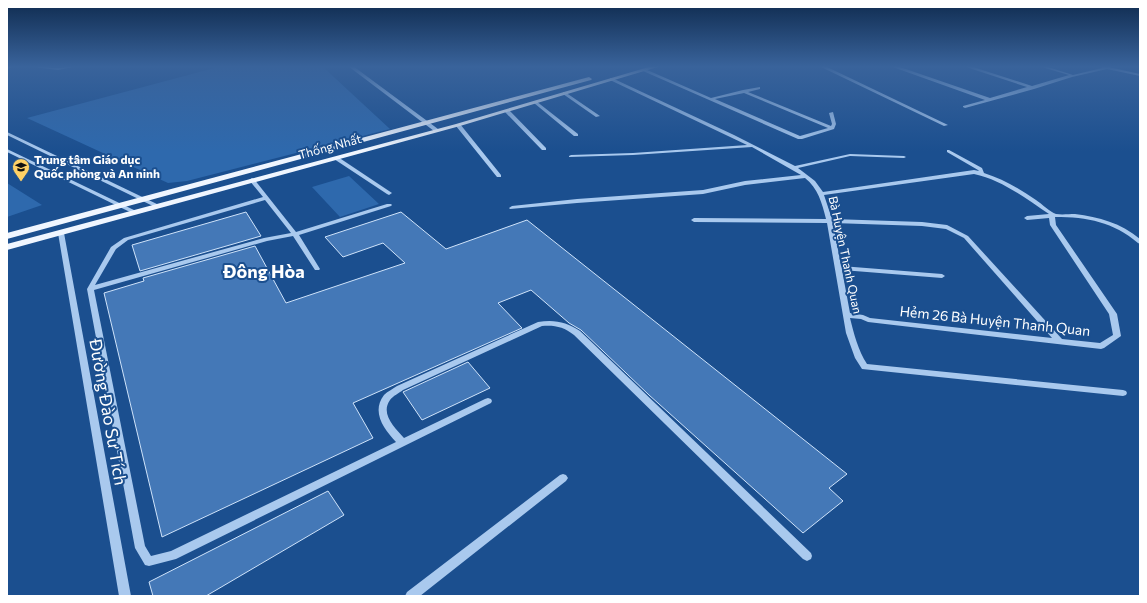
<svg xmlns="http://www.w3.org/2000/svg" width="1147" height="603" font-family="Commissioner,sans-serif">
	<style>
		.green { fill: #2e69ad }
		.building { fill: #4478b7; stroke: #cfe3fa }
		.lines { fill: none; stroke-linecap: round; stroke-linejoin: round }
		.minor { fill: #a9c9ee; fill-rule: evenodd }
		.major { fill: #f0f6ff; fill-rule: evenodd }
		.labels { text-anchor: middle; stroke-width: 4; stroke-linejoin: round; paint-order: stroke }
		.far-street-label { font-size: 12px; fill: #fff; stroke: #1b4f8f }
		.far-poi-label { font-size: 12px; font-weight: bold; fill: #fff; stroke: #1b4f8f; text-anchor: start }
		.street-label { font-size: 14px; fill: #fff; stroke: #1b4f8f }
		.near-street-label { font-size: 17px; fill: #fff; stroke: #1b4f8f }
		.district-label { font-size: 18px; font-weight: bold; fill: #fff; stroke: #1b4f8f }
	</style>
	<rect width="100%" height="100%" fill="#1b4f8f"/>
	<!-- green -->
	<path class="green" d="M222 66H322L390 129 187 181 168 183 27 118Z
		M349 176 379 204 340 217 312 187Z
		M7 183 42 205 7 217Z"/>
	<!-- building -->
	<path class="building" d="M246 212 261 236 140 271 132 245Z
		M401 212 446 249 527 220 847 474 829 488 843 501 803 533 649 395 581 330 569 323 531 290 498 303 522 328 353 403 373 438 162 537 104 293 144 281 143 278 255 246 286 303 405 263 383 243 343 257 325 237Z
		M468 362 490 388 422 420 403 392Z
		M328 491 344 515 206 596H153L149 582Z"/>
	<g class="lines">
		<!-- minor -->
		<path class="minor" d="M14 66 13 67 7 69V67Z
			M26 66 58 68 78 66 58 70Z
			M348 66H353L438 129V131H434Z
			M819 66H825L948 125 944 126Z
			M890 66H897L990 98 1027 87 963 66H970L1032 86 1069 75 1038 66H1045L1073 75 1102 68 1101 66H1104L1140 74V76L1107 69 1072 77 1034 89 965 108 963 107V106L985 100Z
			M643 69H645L711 98 743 90 760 87V89L748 92 831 126 832 124 829 113 833 112 836 124 834 129 802 139H798L643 71ZM744 93 828 128 800 136 715 99Z
			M610 78H612L734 135 795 166 850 154 904 156 906 157 904 158 850 156 798 168 815 181 823 192 974 170 979 171 978 170 947 152V150H949L982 168 984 173C1003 179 1020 189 1036 200 1042 204 1050 212 1056 214 1062 215 1069 214 1075 214 1099 217 1121 223 1140 239V244L1138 243C1113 222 1088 217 1055 217L1056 225 1117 314 1121 336 1104 348 1101 349 868 322 861 319 850 318C854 334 858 350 867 364L1123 390 1126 391 1127 393 1126 395 1123 396 862 369 855 358 846 333 827 223 694 222 691 220 694 218 826 219C822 203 818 188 805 178L745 185 703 194 577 203 510 209 509 208 512 206 577 199 703 190 745 181 801 175 752 147 633 155 569 157V156L571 155 633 153 747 145 610 80ZM974 174C1002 180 1025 198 1049 214L1027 216 1024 218 1027 220 1049 218 1050 225 1109 314 1113 335 1100 343 1062 339 968 236 947 225 922 222 832 219 824 195ZM833 223 922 226 946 229 964 238 1052 338 870 318 863 315 850 313 842 270 942 278 945 276 942 274 841 266Z
			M563 92H565L600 116 596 117 563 94Z
			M534 101H536L578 134V136H574L534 103Z
			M505 110H509L546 148V150H542L505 112Z
			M456 124H460L501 175V177H497L456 126Z
			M7 132 159 205 160 206 157 208 155 207 7 135Z
			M7 149 136 211 137 212 134 214 132 213 7 152Z
			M334 157H338L392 193 389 195 387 194 334 159Z
			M252 178 254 179 296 232 387 204H391L392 205 391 206 299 235 320 269 319 270H315L293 236 267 241 94 290 145 546 151 556 171 551 396 442C384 429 371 412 384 395 388 391 393 389 397 386L538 322C554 319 567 322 580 331L811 553 812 556 811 559 807 561 803 559 574 335C564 327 555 325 542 326L403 390C399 393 393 396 390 400 380 414 395 428 404 438L485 399 488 398 491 399 492 401 491 403 176 559 149 566 145 565 135 548 87 289 111 247 124 238 263 197 249 180ZM265 200 291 233 264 238 95 285 116 249 128 240Z
			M61 231 64 233 131 596H119L58 233Z
			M563 474 566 475 568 478 566 481 420 596H405L407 592 560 475Z"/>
		<!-- major -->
		<path class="major" d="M652 66H661L460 126 7 250V244L456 124Z
			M589 77 592 79 591 80 7 239V233Z"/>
	</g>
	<!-- sky -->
	<linearGradient id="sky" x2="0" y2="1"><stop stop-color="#0f2b4f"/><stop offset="0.44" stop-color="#39639b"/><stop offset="1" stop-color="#39639b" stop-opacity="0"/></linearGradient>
	<rect width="1147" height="151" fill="url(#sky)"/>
	<!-- icons -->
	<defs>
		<g id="school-pin" transform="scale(0.9)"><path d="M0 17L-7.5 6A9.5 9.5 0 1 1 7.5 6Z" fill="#ffd166" stroke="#1b4f8f"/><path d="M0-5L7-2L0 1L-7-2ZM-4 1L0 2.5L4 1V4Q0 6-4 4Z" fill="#111"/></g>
	</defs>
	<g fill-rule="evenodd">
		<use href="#school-pin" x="21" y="167"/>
	</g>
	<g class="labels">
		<!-- far-street labels -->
		<g class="far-street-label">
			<text transform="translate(330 147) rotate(-15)" y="4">Thống Nhất</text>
			<text transform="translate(845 255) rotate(78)" y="4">Bà Huyện Thanh Quan</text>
		</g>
		<!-- far-poi labels -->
		<g class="far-poi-label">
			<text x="34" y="164">Trung tâm Giáo dục<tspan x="34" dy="14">Quốc phòng và An ninh</tspan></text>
		</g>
		<!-- street labels -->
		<g class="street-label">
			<text transform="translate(995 321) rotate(6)" y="5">Hẻm 26 Bà Huyện Thanh Quan</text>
		</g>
		<!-- near-street labels -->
		<g class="near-street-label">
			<text transform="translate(108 412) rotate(80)" y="6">Đường Đào Sư Tích</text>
		</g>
		<!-- district labels -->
		<g class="district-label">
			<text x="264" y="278">Đông Hòa</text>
		</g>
	</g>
	<!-- border -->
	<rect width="1147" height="603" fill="none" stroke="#ffffff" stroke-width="16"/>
</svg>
